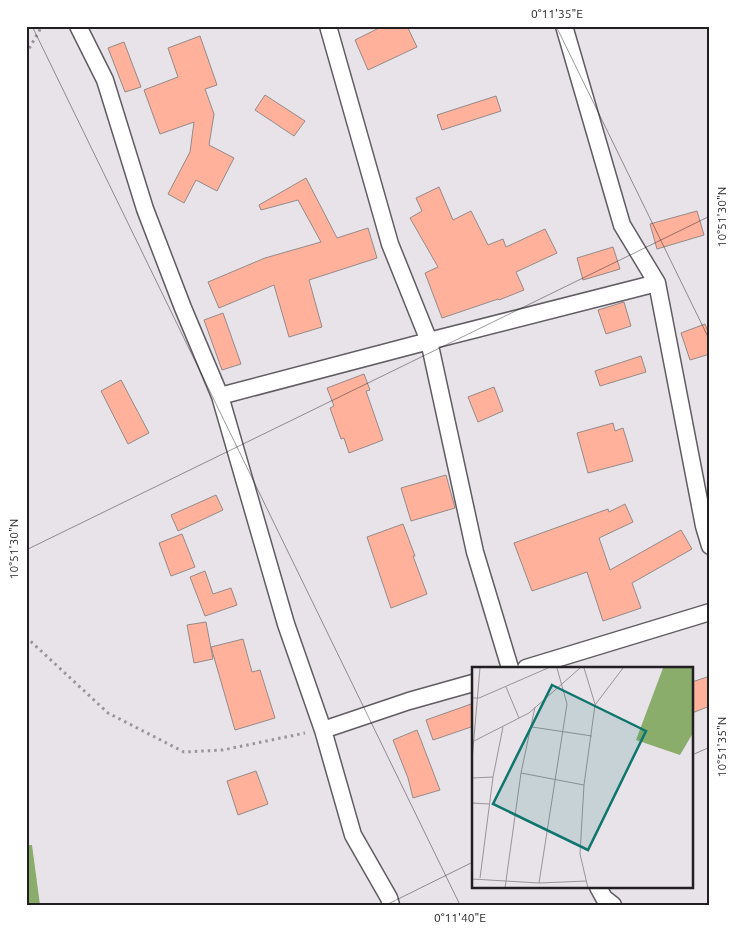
<svg xmlns="http://www.w3.org/2000/svg" width="736" height="931" font-family="Ubuntu,sans-serif">
	<style>
		.forest { fill: #8bad6c }
		.building { fill: #ffb19b; stroke: #948a88 }
		.lines { fill: none; stroke-linecap: round; stroke-linejoin: round }
		.minor-casing { stroke: #615c63; stroke-width: 19 }
		.path { stroke: #9a959a; stroke-width: 3; stroke-dasharray: 2.5 4; stroke-linecap: butt }
		.minor { stroke: #fff; stroke-width: 16 }
		.ticks { fill: none; stroke: #221f22; stroke-width: 1; stroke-opacity: 0.45 }
		.inset-road { fill: none; stroke: #999499; stroke-width: 1 }
		.view { fill: #0f766e; fill-opacity: 0.15; stroke: #0f766e; stroke-width: 2.5 }
		.inset-edge { fill: none; stroke: #221f22; stroke-width: 2.5 }
		.neatline { fill: none; stroke: #221f22; stroke-width: 2 }
		.ticks-label { font-size: 12px; text-anchor: middle; fill: #221f22 }
	</style>
	<rect width="100%" height="100%" fill="#e8e2e9"/>
	<!-- forest -->
	<path class="forest" d="M26 845H32L40 905H26Z"/>
	<!-- building -->
	<path class="building" d="M383 26H407L417 47 368 70 355 40Z
		M200 36 217 85 205 89 214 114 209 145 234 158 217 191 196 180 184 203 168 194 190 152 194 122 160 134 144 90 178 77 168 48Z
		M124 42 141 87 125 92 108 48Z
		M265 95 305 121 294 136 255 110Z
		M496 96 501 111 442 130 437 115Z
		M306 178 337 238 368 228 377 258 309 280 322 327 289 337 274 285 219 308 208 282 265 258 321 242 298 200 261 210 259 205Z
		M439 187 453 220 471 211 488 245 503 239 506 247 545 229 557 253 516 272 524 290 499 300 498 299 442 318 425 273 438 267 410 218 422 211 416 198Z
		M697 211 704 235 657 249 650 224Z
		M613 247 620 269 583 280 577 258Z
		M624 302 631 326 606 334 598 310Z
		M223 313 241 364 222 370 204 320Z
		M705 324 710 337V354L690 360 681 333Z
		M641 356 646 372 600 386 595 371Z
		M364 374 370 390 366 391 383 440 349 453 344 438 341 439 330 408 334 406 327 388Z
		M121 380 149 433 128 444 101 391Z
		M494 387 503 411 478 422 468 397Z
		M613 423 615 431 623 428 633 461 588 473 577 433Z
		M446 475 455 508 411 521 401 488Z
		M216 495 223 510 178 531 171 515Z
		M625 504 633 522 599 538 610 570 681 530 692 549 632 583 641 608 603 621 587 572 532 591 514 543 608 509 609 512Z
		M403 524 415 556H413L427 594 391 608 367 537Z
		M182 534 195 567 171 576 159 543Z
		M205 571 213 594 231 588 237 605 205 616 190 577Z
		M206 622 213 659 194 663 187 625Z
		M243 639 252 672 260 670 275 718 235 730 211 647Z
		M710 676V706L692 713V682Z
		M474 703V726L433 740 426 720Z
		M417 730 440 790 413 798 408 778 393 740Z
		M256 771 268 804 238 815 227 781Z"/>
	<g class="lines">
		<!-- minor casing -->
		<g class="minor-casing">
			<path id="minor" d="M78 26 105 80 145 209 183 308 220 396
				M328 26 390 244 429 341 475 552 510 668
				M564 26 622 225 657 283 704 526 710 546
				M526 668 710 612
				M323 730 409 701 473 683
				M598 887 604 898 613 905
				M391 905 389 898 353 835 323 730 286 624 220 396 429 341 657 283"/>
		</g>
		<!-- path -->
		<path class="path" d="M26 54 42 26
			M26 637 108 713 184 752 223 750 305 733"/>
		<!-- minor -->
		<use href="#minor" class="minor"/>
	</g>
	<!-- ticks -->
	<path class="ticks" d="M32 26 460 905M556 26 710 341M26 550 710 216M692 755 710 747M386 905 473 862"/>
	<!-- overview -->
	<g transform="translate(472 667)">
		<rect width="221" height="221" fill="#e8e2e9"/>
		<path d="M191 1H221V66L208 88 164 73Z" fill="#8bad6c"/>
		<path class="inset-road" d="M112 1 123 37M34 20 47 51M0 31H7L76 1M60 60 120 69M0 75 57 46 108 1M0 93 8 1M49 106 112 118 123 38 151 1M0 111 21 110 31 60M112 118 108 187 116 221M0 136 17 137M8 211 21 110M0 212 67 216 114 214M67 216 95 37 85 1M33 221 49 106 63 40"/>
		<path class="view" d="M80 18 174 64 116 183 21 137Z"/>
		<rect width="221" height="221" class="inset-edge"/>
	</g>
	<!-- border -->
	<rect width="736" height="931" fill="none" stroke="#ffffff" stroke-width="55"/>
	<rect x="28" y="28" width="680" height="876" class="neatline"/>
	<g class="ticks-label">
		<text x="557" y="18">0°11'35"E</text>
		<text transform="translate(722 217) rotate(-90)" y="4">10°51'30"N</text>
		<text transform="translate(14 549) rotate(-90)" y="4">10°51'30"N</text>
		<text transform="translate(722 747) rotate(-90)" y="4">10°51'35"N</text>
		<text x="460" y="922">0°11'40"E</text>
	</g>
</svg>
